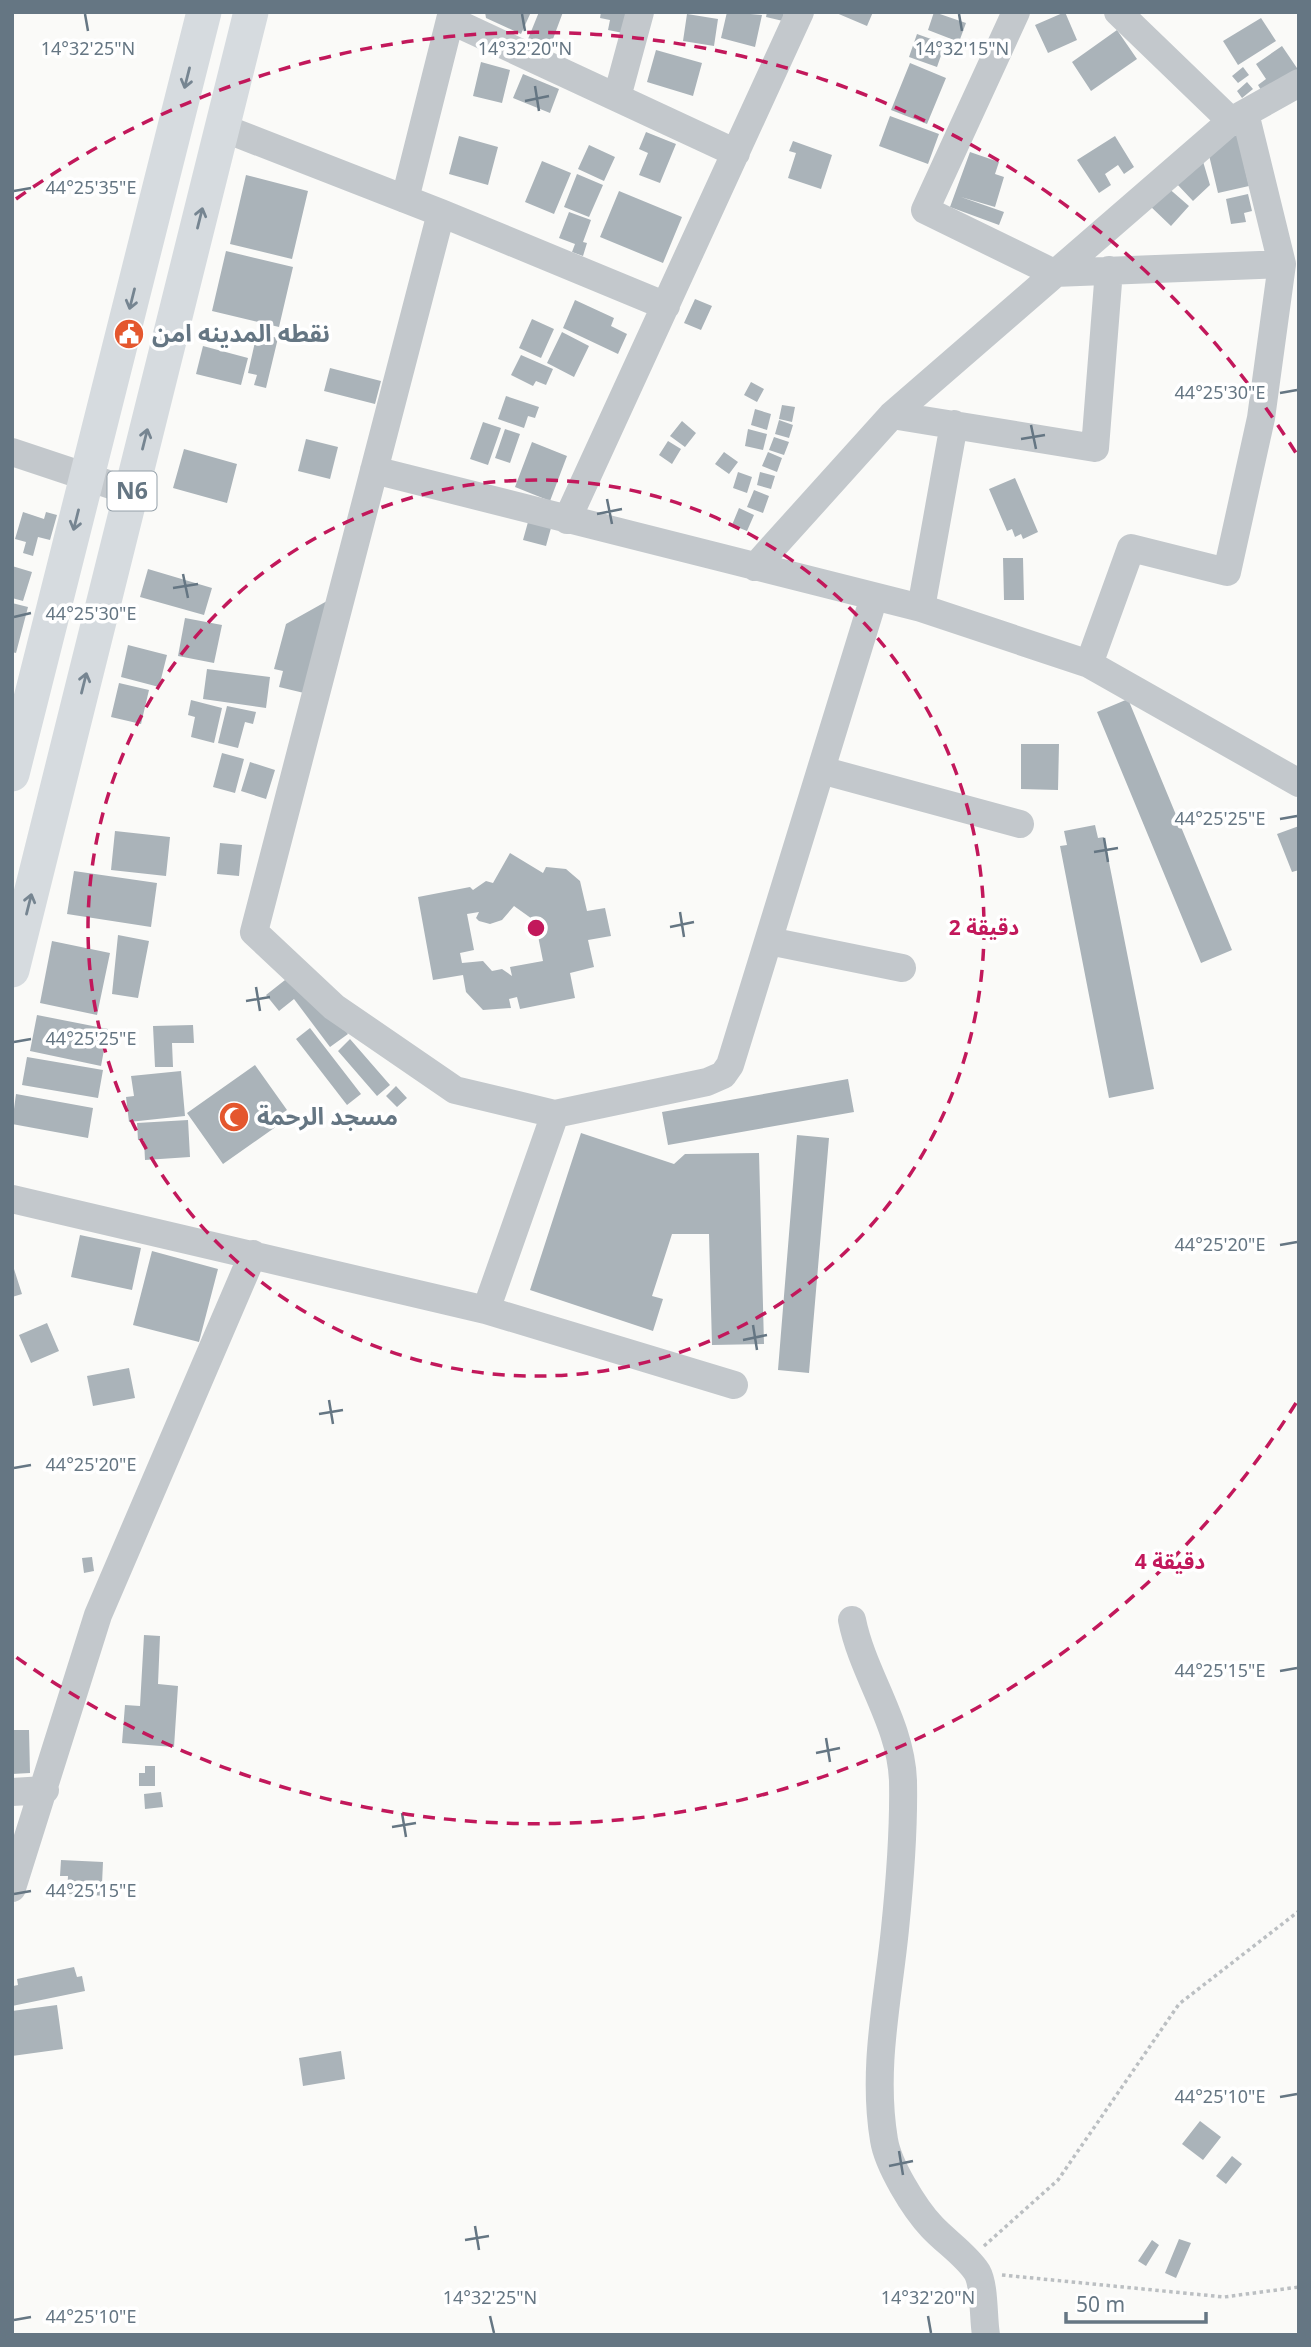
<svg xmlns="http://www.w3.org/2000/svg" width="1311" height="2347" font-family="'Noto Sans','Noto Sans Arabic',sans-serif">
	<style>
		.building { fill: #aab3b9; fill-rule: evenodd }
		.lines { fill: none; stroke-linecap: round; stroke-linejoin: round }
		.path { stroke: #bbbfc2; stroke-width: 3.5; stroke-dasharray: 3.5 3.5; stroke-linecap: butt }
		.minor { stroke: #c3c8cc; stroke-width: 28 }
		.major { stroke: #d6dbdf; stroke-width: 35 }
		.oneway { stroke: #768591 }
		.ticks { fill: none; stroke: #657683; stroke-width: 2.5 }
		.ring { fill: none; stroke: #c2185b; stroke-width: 3.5; stroke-dasharray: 12 9 }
		.labels { text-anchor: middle; stroke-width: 7; stroke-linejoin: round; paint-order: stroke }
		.shield { fill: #fff; stroke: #939fa8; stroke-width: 2 }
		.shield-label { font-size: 23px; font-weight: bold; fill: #657683 }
		.poi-label { font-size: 24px; font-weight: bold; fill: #657683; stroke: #fff; text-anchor: start }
		.ticks-label { font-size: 18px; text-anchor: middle; fill: #657683; stroke: #fff; stroke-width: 7; stroke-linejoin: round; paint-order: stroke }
		.centre { fill: #c2185b; stroke: #fff; stroke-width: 3.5 }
		.ring-label { font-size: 21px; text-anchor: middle; font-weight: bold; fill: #c2185b; stroke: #fff; stroke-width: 7; stroke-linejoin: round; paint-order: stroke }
	</style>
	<rect width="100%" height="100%" fill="#fafaf8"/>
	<!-- building -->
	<path class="building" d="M485 12H531L521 34 486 18Z
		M539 12H563L550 47 528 39Z
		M601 12H627L623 33 608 30 610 20 600 18Z
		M727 12 762 15 755 47 721 38Z
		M767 12H784L783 21 766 17Z
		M834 12H873L867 26Z
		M934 12 966 23 959 42 928 30Z
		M1065 12 1077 40 1048 53 1035 25Z
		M687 14 718 19 714 46 683 41Z
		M1261 18 1276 41 1238 65 1223 41Z
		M1117 30 1137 59 1091 91 1072 62Z
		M917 34 945 44 937 67 909 57Z
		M1282 46 1299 71 1264 95 1258 85 1266 79 1256 64Z
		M656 50 702 63 693 96 647 82Z
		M481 62 510 70 502 103 473 96Z
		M910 63 946 78 927 124 891 110Z
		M1243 67 1249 75 1238 83 1232 76Z
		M523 74 559 89 550 113 513 98Z
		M1247 82 1253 89 1242 98 1237 91Z
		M890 116 939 134 928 164 879 146Z
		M646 132 676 144 660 183 639 175 648 153 639 149Z
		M1237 135 1249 186 1218 193 1208 151 1221 139Z
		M459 136 498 147 488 185 449 174Z
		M1115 136 1134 167 1124 174 1118 165 1105 174 1111 185 1099 193 1077 160Z
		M793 141 832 155 821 189 788 178 796 153 789 151Z
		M589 145 615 157 604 181 578 169Z
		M970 152 999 162 995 174 1004 177 995 207 961 197 1004 212 999 225 950 207Z
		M1202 158 1210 185 1193 201 1176 183Z
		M542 161 571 173 554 214 525 202Z
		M577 174 603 185 589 217 564 207Z
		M246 175 308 191 292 259 230 244Z
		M1166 186 1189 206 1171 226 1149 205Z
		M619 191 682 217 663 263 600 237Z
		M1248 194 1252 211 1244 213 1246 222 1231 224 1226 199Z
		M569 212 591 220 583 242 587 243 583 256 572 252 575 244 559 238Z
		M226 251 293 267 279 327 212 311Z
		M695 299 712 306 701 330 684 323Z
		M575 300 614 318 611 326 627 334 618 354 563 328Z
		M532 319 554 329 541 358 519 348Z
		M562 332 589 346 574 377 547 363Z
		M257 333 278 338 266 388 254 385 257 375 248 373Z
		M203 346 248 358 241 385 196 374Z
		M521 355 553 369 546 385 536 381 533 386 511 375Z
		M330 368 381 381 375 404 324 391Z
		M751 382 764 389 757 402 744 395Z
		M506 396 539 407 535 418 528 416 524 428 498 419Z
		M782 405 795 407 792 422 779 419Z
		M755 409 771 414 767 430 751 425Z
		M779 420 793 425 789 438 775 434Z
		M682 421 696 433 685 447 670 436Z
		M483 422 501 428 488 465 470 459Z
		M505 429 520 434 510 463 495 458Z
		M748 429 767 434 763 450 745 446Z
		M774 437 789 442 784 455 769 450Z
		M306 439 338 447 330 479 298 471Z
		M668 441 681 449 672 464 659 455Z
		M532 442 567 456 550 501 515 487Z
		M184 449 237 464 227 503 173 488Z
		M724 452 738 462 729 474 715 464Z
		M768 452 782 458 777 472 762 466Z
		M738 472 752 477 747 493 733 488Z
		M760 472 775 476 771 489 757 485Z
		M1015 478 1038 532 1023 539 1021 534 1015 537 1012 529 1007 531 989 489Z
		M754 490 769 496 763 513 747 507Z
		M739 508 754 515 747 531 732 525Z
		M23 512 44 519 46 512 57 515 50 540 38 537 33 556 23 553 26 542 15 539Z
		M528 522 551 528 546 546 523 540Z
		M1003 558H1023L1024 600H1004Z
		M12 566 32 572 23 601 12 598Z
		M148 569 212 588 204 615 140 597Z
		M327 601 304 693 279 687 283 671 274 669 286 624Z
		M12 603 28 607 16 653 12 652Z
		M185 618 222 625 214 663 178 656Z
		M128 645 167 655 159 687 121 677Z
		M207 669 270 677 266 708 203 699Z
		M119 683 149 690 141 724 111 717Z
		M1128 699 1232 950 1201 963 1097 712Z
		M191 700 222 708 214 743 191 737 195 717 188 715Z
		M227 706 256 712 253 724 245 722 238 748 218 743Z
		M1021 744H1059L1058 790 1021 789Z
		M222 753 244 759 235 793 213 787Z
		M250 762 275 770 266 799 241 791Z
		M1095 825 1098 838 1104 837 1154 1089 1109 1098 1060 846 1067 845 1064 831Z
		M1299 826V870L1292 872 1277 834Z
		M115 831 170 837 166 876 111 870Z
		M220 843 242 845 239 876 217 874Z
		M510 853 543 873 546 867 566 869 580 881 587 911 605 908 611 936 588 940 594 967 570 973 575 998 520 1009 517 997 509 999 511 1008 483 1010 466 992 463 975 433 980 418 897 470 887 473 890 486 881 493 883ZM514 906 535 921 543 961 510 967 512 976 502 969 492 971 483 961 462 963 460 953 474 950 467 914 479 912 476 918 479 921 490 924 502 920Z
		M74 871 157 883 151 927 67 914Z
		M118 935 149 941 138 998 112 994Z
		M52 941 110 953 97 1015 40 1003Z
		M299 969 348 1034 330 1047 294 999 279 1011 266 995Z
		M37 1015 108 1029 101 1066 30 1051Z
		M193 1025 194 1043H172L173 1067H155L153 1026Z
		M310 1028 361 1094 347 1105 296 1039Z
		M350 1039 390 1085 377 1096 338 1051Z
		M27 1057 103 1070 98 1098 22 1085Z
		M255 1065 287 1110 273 1120 277 1126 223 1164 187 1113Z
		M181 1071 185 1116 129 1122 126 1097 134 1096 131 1076Z
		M848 1079 854 1112 668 1145 662 1112Z
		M396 1086 407 1098 397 1107 386 1096Z
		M16 1094 93 1108 88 1138 12 1124Z
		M188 1120 190 1157 145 1160 144 1140H138L137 1123Z
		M581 1133 674 1164 685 1154 759 1153 764 1344 712 1345 709 1234H672L652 1296 663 1299 653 1331 530 1290Z
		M797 1135 829 1138 809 1373 778 1370Z
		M80 1235 141 1248 132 1290 71 1277Z
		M152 1251 218 1269 199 1342 133 1325Z
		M14 1269 22 1294 12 1297V1270Z
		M47 1323 59 1351 31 1363 19 1335Z
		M129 1368 135 1398 93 1406 87 1376Z
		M92 1557 94 1571 84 1573 82 1558Z
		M144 1635 160 1636 158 1684 178 1686 174 1747 122 1743 125 1705 140 1706Z
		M12 1730H29L30 1773 12 1774Z
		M145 1766H155V1786H139V1773H145Z
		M161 1792 163 1807 145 1809 144 1794Z
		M61 1860 103 1862 102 1884H111L110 1896 67 1894 68 1876H60Z
		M74 1967 77 1977 82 1976 85 1991 12 2006 13 1986 18 1985 17 1979Z
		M57 2005 63 2049 12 2056V2011Z
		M341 2051 345 2079 303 2086 299 2058Z
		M1200 2121 1221 2137 1203 2160 1182 2144Z
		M1232 2156 1242 2164 1226 2184 1216 2176Z
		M1179 2239 1191 2243 1176 2278 1165 2273Z
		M1152 2240 1159 2245 1146 2266 1138 2261Z"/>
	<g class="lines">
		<!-- path -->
		<path class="path" d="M984 2246 1058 2180 1179 2004 1299 1911
			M1002 2275 1224 2297 1299 2287"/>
		<!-- minor -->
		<path class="minor" d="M1016 12 925 210 1054 273 1282 264
			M1118 12 1231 121
			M450 20 736 153
			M617 97 640 12
			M223 128 441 213 666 306
			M405 199 452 12
			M441 213 254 932 334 1007 455 1090 555 1114
			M892 415 1095 448 1109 270
			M12 452 132 492
			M374 470 921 608 1089 664 1299 783
			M567 520 800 12
			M755 567 892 415 1231 121 1299 83
			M921 608 954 424
			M1089 664 1131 548 1227 572 1261 418 1282 264 1245 113
			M821 770 1020 824
			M769 941 902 968
			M12 1199 486 1310 734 1385
			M486 1310 555 1114 707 1082 723 1075 730 1065 874 597
			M852 1620C863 1675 901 1723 903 1781 904 1829 900 1880 895 1929 888 2000 872 2068 884 2140 888 2165 914 2208 932 2227 946 2242 966 2255 977 2272 985 2286 983 2318 986 2335
			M12 1792 45 1790
			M12 1888 98 1615 253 1254"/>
		<!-- major -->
		<path class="major" d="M12 774 204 12
			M12 970 251 12"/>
	</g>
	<!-- one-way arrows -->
	<defs><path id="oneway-shaft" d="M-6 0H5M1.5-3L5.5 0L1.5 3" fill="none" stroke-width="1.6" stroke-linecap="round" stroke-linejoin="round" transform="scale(1.75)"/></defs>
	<g class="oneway">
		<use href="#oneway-shaft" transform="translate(187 78) rotate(104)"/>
		<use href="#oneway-shaft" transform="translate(200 218) rotate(-76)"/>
		<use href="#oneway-shaft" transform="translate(132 299) rotate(104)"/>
		<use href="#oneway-shaft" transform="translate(145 439) rotate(-76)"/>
		<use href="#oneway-shaft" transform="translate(76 520) rotate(104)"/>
		<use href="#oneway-shaft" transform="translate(84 683) rotate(-76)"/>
		<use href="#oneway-shaft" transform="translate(29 904) rotate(-76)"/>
	</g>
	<!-- ticks -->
	<path class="ticks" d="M85 14 88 31M522 14 525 31M959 14 962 31M535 86 539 111M525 101 549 96M14 191 31 188M1280 393 1297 390M1031 425 1036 449M1021 439 1045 435M607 499 612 524M597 514 622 509M183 574 188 598M173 588 198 584M14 617 31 613M1280 819 1297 816M1104 838 1108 862M1094 852 1118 848M680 912 684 937M670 927 694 922M256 987 260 1011M246 1001 270 997M14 1042 31 1039M1280 1245 1297 1242M753 1325 757 1350M743 1340 767 1335M329 1400 333 1424M319 1414 343 1410M14 1468 31 1465M1280 1671 1297 1668M826 1738 830 1762M816 1753 840 1748M402 1813 406 1837M392 1827 416 1823M14 1894 31 1891M1280 2097 1297 2094M899 2151 903 2175M889 2166 913 2161M475 2226 479 2250M465 2240 489 2236M490 2316 494 2333M928 2316 931 2333M14 2320 31 2317"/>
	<!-- distance rings -->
	<g class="ring">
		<circle cx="536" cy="928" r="448"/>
		<path d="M1296 1403A896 896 0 0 1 16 1657M16 199A896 896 0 0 1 1296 453"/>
	</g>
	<!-- icons -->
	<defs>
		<g id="civic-disc" transform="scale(1.575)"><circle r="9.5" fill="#e4572e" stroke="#fff"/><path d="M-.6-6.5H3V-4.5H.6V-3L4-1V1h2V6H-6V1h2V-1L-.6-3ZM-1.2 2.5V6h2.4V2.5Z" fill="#fff"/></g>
		<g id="mosque-disc" transform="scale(1.575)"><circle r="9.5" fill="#e4572e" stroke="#fff"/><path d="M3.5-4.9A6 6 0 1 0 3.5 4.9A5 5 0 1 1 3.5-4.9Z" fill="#fff"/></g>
	</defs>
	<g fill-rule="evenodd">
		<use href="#civic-disc" x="129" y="334"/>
		<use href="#mosque-disc" x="234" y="1117"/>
	</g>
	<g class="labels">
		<!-- shield labels -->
		<rect class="shield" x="107.5" y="471.5" width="49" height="39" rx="5"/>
		<g class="shield-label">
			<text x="132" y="499">N6</text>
		</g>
		<!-- poi labels -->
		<g class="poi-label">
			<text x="152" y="342">نقطه المدينه امن</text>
			<text x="257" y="1125">مسجد الرحمة</text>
		</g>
	</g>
	<g class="ticks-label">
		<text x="962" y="55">14°32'15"N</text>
		<text x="88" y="55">14°32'25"N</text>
		<text x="525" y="55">14°32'20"N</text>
		<text x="91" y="194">44°25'35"E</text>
		<text x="1220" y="399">44°25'30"E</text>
		<text x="91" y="620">44°25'30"E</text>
		<text x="1220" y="825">44°25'25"E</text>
		<text x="91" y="1045">44°25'25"E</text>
		<text x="1220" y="1251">44°25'20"E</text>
		<text x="91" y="1471">44°25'20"E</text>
		<text x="1220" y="1677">44°25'15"E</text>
		<text x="91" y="1897">44°25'15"E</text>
		<text x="1220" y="2103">44°25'10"E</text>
		<text x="490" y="2304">14°32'25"N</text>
		<text x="928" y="2304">14°32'20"N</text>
		<text x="91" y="2323">44°25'10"E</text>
	</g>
	<circle cx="536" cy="928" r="10" class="centre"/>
	<g class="ring-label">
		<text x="984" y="935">2 دقيقة</text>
		<text x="1170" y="1569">4 دقيقة</text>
	</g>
	<!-- border -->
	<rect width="1311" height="2347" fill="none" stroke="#657683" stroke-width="28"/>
	<!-- scale -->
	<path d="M1066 2312v10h140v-10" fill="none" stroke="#657683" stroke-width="3.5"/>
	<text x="1076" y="2312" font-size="21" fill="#657683" stroke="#ffffff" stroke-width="5" paint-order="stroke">50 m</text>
</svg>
